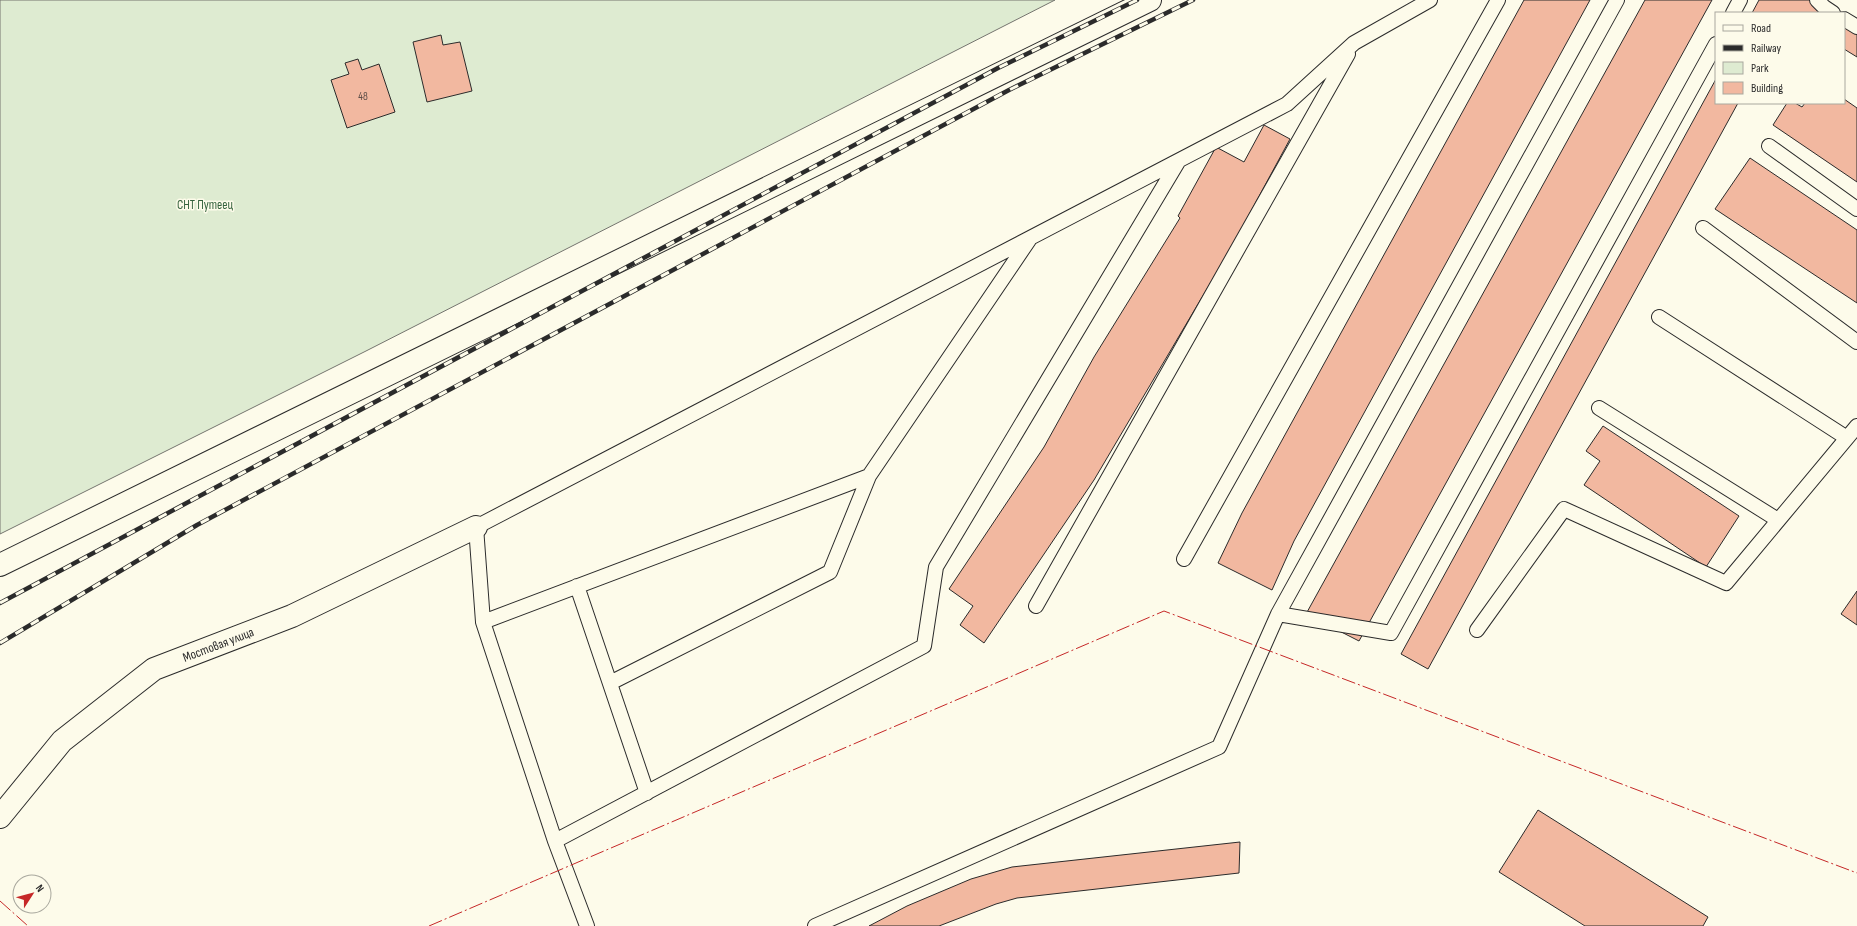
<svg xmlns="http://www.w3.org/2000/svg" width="1857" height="926" viewBox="0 0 1857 926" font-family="'Sofia Sans Condensed',sans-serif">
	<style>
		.green { fill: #deebd1; stroke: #74746e }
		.building { fill: #f2b8a0; stroke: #2b2b2b }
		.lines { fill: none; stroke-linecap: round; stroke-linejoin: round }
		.service-casing { stroke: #2b2b2b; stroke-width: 16 }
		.minor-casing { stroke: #2b2b2b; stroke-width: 24 }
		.service { stroke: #fdfbea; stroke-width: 14 }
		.minor { stroke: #fdfbea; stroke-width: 22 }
		.rail-casing { stroke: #2b2b2b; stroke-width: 4.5 }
		.rail { stroke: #fdfbea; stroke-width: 3; stroke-dasharray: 9; stroke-linecap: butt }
		.power { stroke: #c62828; stroke-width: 1; stroke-dasharray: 14 3 2 3; stroke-linecap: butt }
		.labels { text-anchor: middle; stroke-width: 3; stroke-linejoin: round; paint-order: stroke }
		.number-label { font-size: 11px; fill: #5d4e48 }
		.park-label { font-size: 13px; fill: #34623c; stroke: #fdfbea }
		.street-label { font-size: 13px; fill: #2b2b2b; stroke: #fdfbea }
	</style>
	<rect width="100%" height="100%" fill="#fdfbea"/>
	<!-- green -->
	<path class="green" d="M0,0H1055L366,351L0,534Z"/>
	<!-- building -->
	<path class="building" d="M1524,0H1590L1294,541L1272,590L1218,563L1242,513Z
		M1645,0H1712L1359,641L1306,614Z
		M1759,0H1823L1843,13H1752Z
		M1844,14L1857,22V57L1844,49Z
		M441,35L443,45L460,42L472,91L427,102L413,42Z
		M358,59L362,70L379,64L395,112L347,128L331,80L349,74L345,63Z
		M1716,79V103H1738L1428,669L1401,654Z
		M1844,99L1857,108V182L1773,125L1787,103H1795L1802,107L1805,103H1844Z
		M1264,125L1290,139L1230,250L1094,480L984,643L960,625L973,606L949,589L1044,447L1094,357L1180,218L1178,216L1216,147L1244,162Z
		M1750,158L1857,230V303L1715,209Z
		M1603,426L1739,516L1706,567L1584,485L1600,461L1586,451Z
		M1857,591V625L1841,614Z
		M1538,810L1708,917L1703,926H1585L1499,872Z
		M1240,842L1239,873L1017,898L996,904L939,926H869L907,906L971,879L1012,867Z"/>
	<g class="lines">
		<defs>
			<path id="service" d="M1817,0L1824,7L1833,13
				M1733,13L1740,0
				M1844,19L1857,27
				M1769,146L1857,209
				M1703,228L1857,342
				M1659,317L1847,438
				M1599,408L1778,520
				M1184,559L1498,0
				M577,586L647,793
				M1036,606L1348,54
				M1278,614L1391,633L1716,44
				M483,622L869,476L1029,240
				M1477,630L1564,509L1726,583L1857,426
				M610,683L830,572L869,476
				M555,841L924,646L936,567L1178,162
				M587,926L555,841L483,622L476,527L1287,104L1354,43L1430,0
				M815,926L1219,747L1278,614L1617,0"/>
			<path id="minor" d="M0,565L1150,0
				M0,817L62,741L154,669L292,616L476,527"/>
		</defs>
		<!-- service casing -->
		<use href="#service" class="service-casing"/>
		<!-- minor casing -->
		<use href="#minor" class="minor-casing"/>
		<!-- service -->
		<use href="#service" class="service"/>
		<!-- minor -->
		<use href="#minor" class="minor"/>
		<defs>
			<path id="rail" d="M0,603L998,68L1137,0
				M0,643L197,525L1009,90L1193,0"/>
		</defs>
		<!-- rail casing -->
		<use href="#rail" class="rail-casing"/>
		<!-- rail -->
		<use href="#rail" class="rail"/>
		<!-- power -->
		<path class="power" d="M0,901L28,926
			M429,926L1164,611L1857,873"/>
	</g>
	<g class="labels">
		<!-- number labels -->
		<g class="number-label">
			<text x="363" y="100">48</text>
		</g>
		<!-- park labels -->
		<g class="park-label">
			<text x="205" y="209">СНТ Путеец</text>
		</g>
		<!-- street labels -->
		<g class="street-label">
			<text transform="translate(218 644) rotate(-21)" y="5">Мостовая улица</text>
		</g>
	</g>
	<!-- legend -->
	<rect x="1715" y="12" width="130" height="92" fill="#fdfbea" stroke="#a9a89e"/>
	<rect x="1723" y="25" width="20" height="6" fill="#fdfbea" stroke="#a9a89e"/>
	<text x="1751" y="32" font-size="12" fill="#2b2b2b">Road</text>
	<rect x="1723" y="45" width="20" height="6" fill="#2b2b2b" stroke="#a9a89e"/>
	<text x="1751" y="52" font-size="12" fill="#2b2b2b">Railway</text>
	<rect x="1723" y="62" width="20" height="12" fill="#deebd1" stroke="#a9a89e"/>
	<text x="1751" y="72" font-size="12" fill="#2b2b2b">Park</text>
	<rect x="1723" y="82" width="20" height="12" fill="#f2b8a0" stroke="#a9a89e"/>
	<text x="1751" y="92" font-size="12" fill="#2b2b2b">Building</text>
	<!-- north arrow -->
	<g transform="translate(32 894) rotate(54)"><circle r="19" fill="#fdfbea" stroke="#a9a89e"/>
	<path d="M0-3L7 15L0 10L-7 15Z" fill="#c62828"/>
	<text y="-6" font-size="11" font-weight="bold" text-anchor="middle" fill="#2b2b2b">N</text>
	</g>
</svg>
